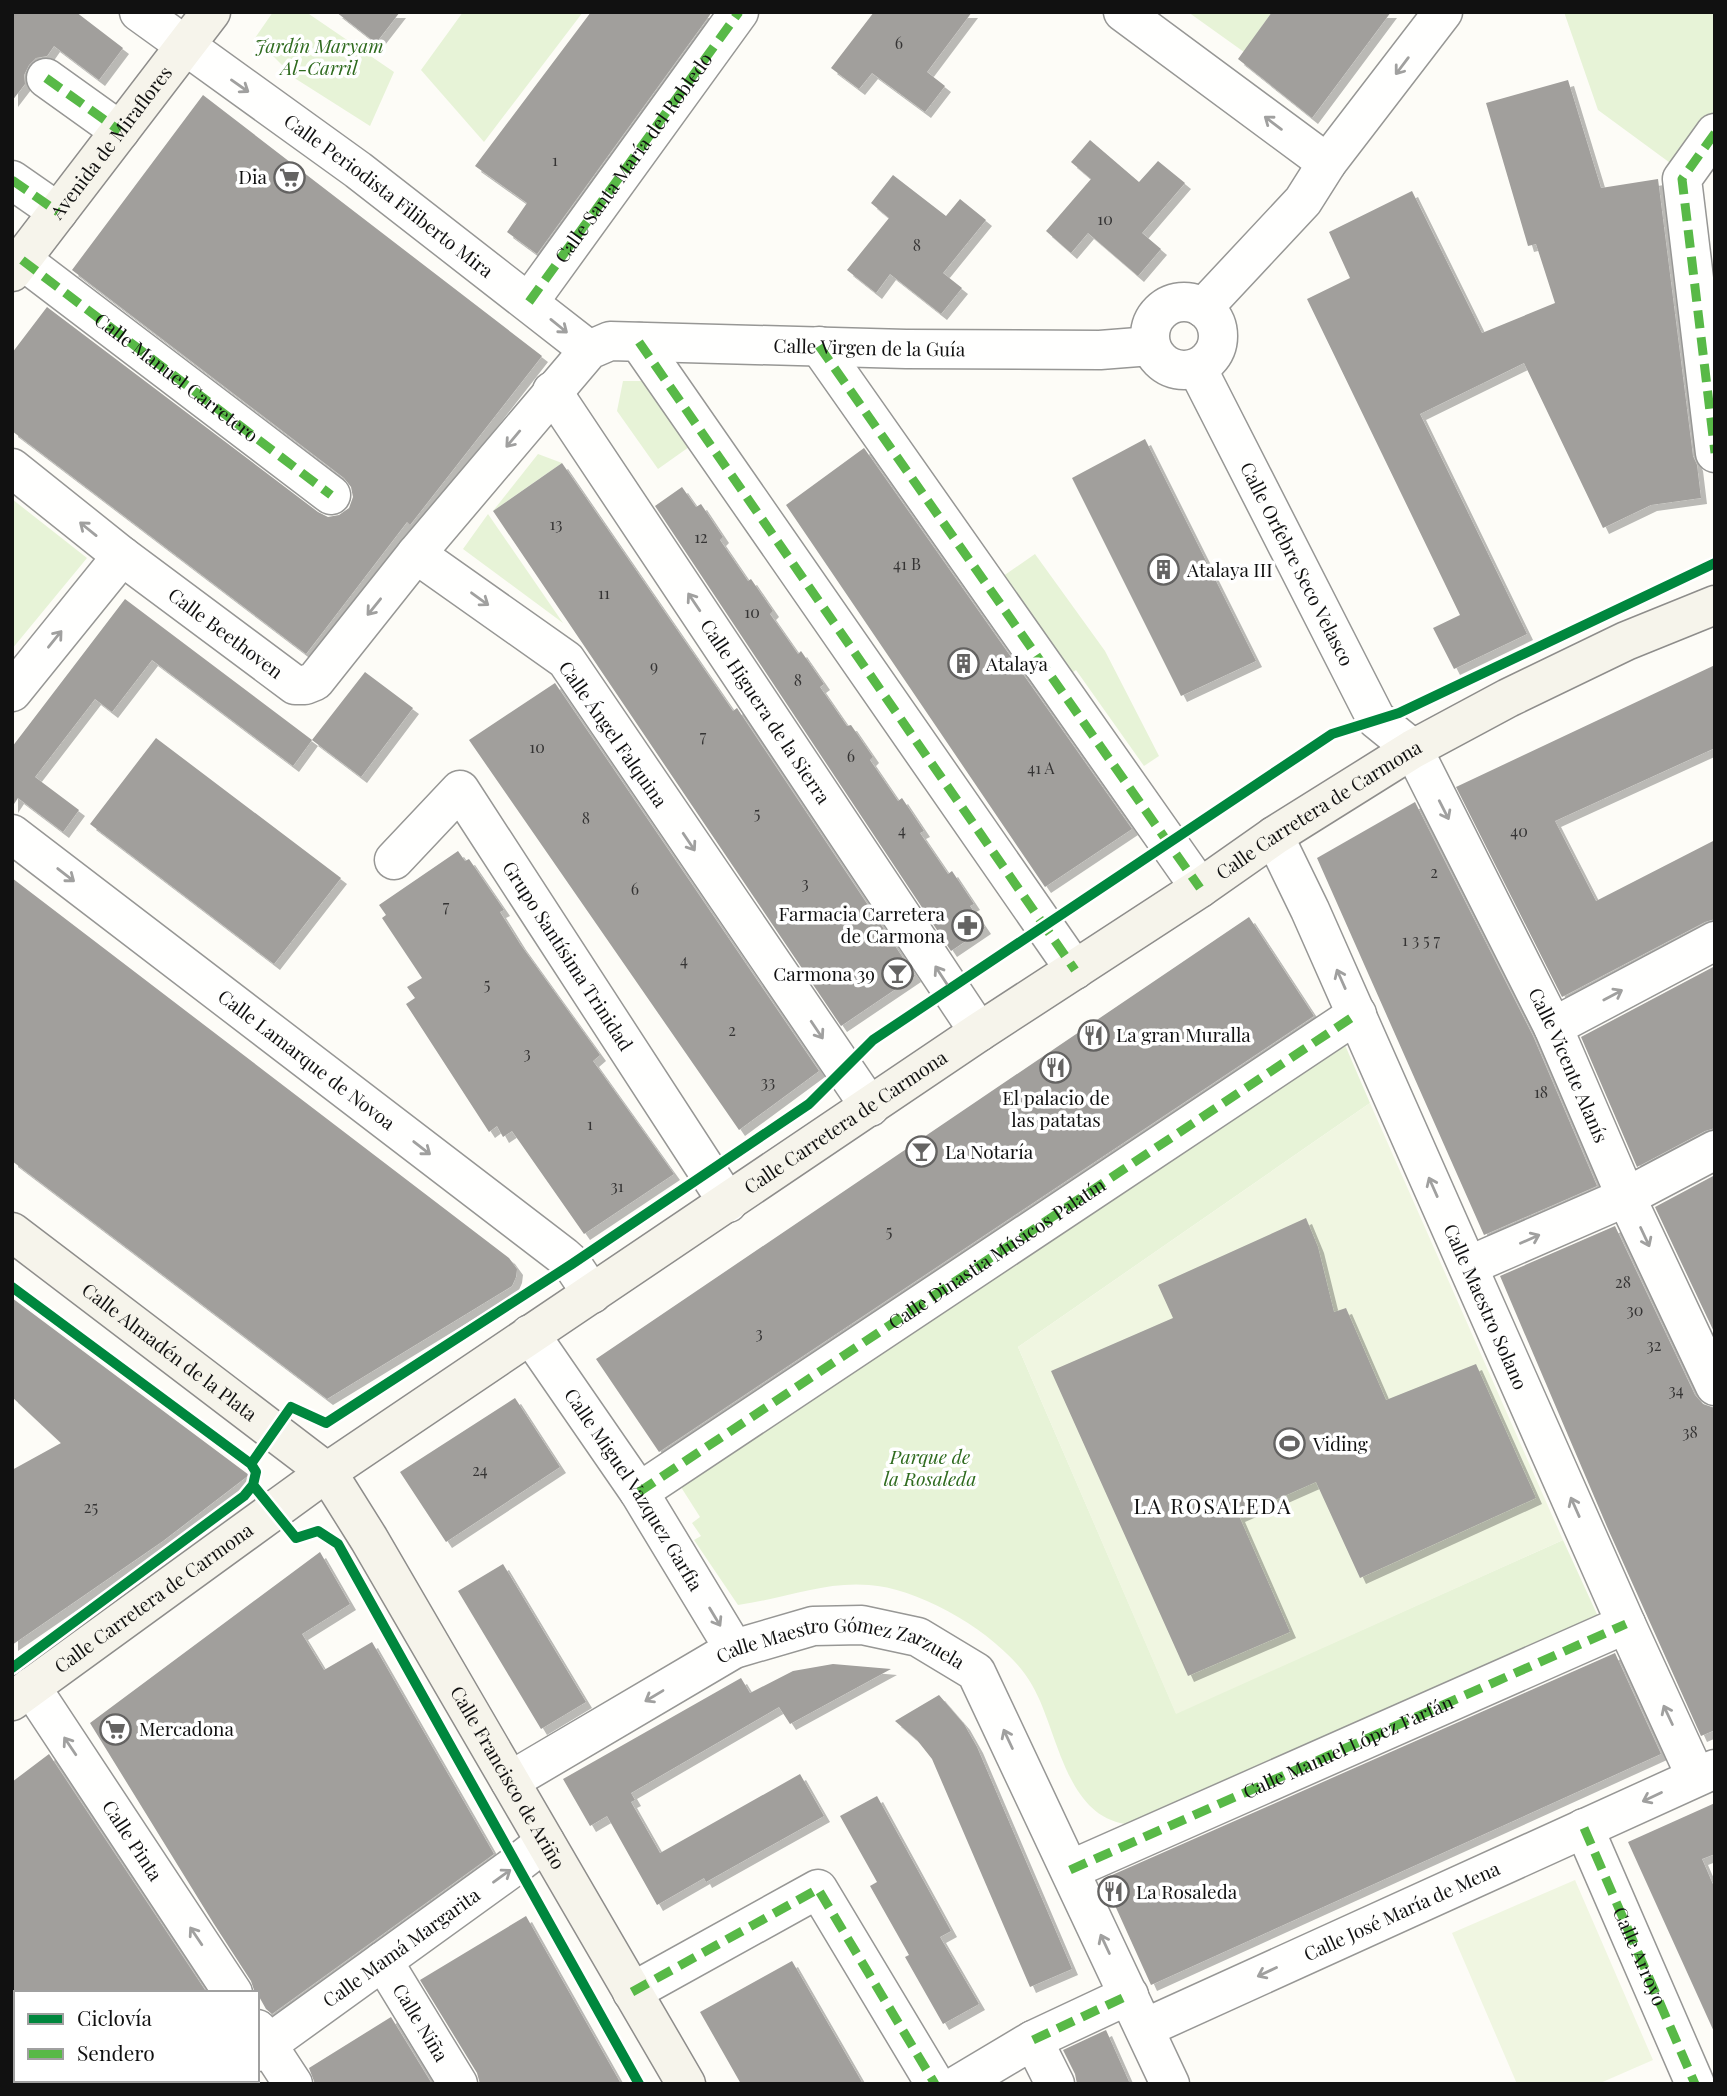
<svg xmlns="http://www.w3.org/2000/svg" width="1727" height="2096" viewBox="0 0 1727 2096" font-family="'Playfair Display',serif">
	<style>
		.green { fill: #e7f3d7 }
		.pitch { fill: #f0f6e1 }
		.building { fill: #a19f9c; filter: url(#shadow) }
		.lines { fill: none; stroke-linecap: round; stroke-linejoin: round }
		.street-casing { stroke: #979795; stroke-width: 41 }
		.secondary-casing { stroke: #8e8d8b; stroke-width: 41 }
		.street { stroke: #fffffe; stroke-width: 38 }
		.secondary { stroke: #f6f4eb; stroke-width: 38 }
		.quiet { stroke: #58b947; stroke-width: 9; stroke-dasharray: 18 9; stroke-linecap: butt }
		.cycleway-casing { stroke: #fff; stroke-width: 15 }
		.cycleway { stroke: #00873e; stroke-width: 10 }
		.oneway { stroke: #a0a09f }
		.labels { text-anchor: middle; stroke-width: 7; stroke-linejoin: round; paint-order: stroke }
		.number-label { font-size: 16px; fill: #353434 }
		.park-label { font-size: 19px; font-style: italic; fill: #2f6b1f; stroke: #fff }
		.street-label { font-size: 19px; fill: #111; stroke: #fff }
		.poi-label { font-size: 19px; fill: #111; stroke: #fff; text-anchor: start }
		.neighbourhood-label { font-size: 21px; letter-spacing: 2px; fill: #111; stroke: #fff }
	</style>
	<defs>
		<filter id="shadow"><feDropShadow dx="6" dy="6" stdDeviation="0" flood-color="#0004"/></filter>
	</defs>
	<rect width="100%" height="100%" fill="#fdfcf7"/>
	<!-- green -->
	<path class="green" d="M273,12H306L394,72L370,126L296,79L255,38Z
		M463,12H583L484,142L421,70Z
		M1188,12H1272L1244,52Z
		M1564,12H1715V115L1677,168L1598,110Z
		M623,381H644L689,447L658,469L617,411Z
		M538,454L562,463L493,511Z
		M12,499L87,558L12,649Z
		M488,514L563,623L463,549Z
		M1035,554L1105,651L1159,756L1144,766L1076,670L1065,678L996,581Z
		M1342,1038L1370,1103L1018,1347L1176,1713L1563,1540L1601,1623L1152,1824C1143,1824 1133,1826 1125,1824C1064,1814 1058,1729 1032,1685C1006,1638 922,1588 869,1585C825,1581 782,1599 738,1605L694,1540L701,1536L692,1523L700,1517L679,1484Z"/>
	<!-- pitch -->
	<path class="pitch" d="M1370,1103L1563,1540L1176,1714L1018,1347Z
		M1575,1880L1653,2060L1598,2084H1517L1452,1933Z"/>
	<!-- building -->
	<path class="building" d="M12,12H76L123,48L99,80L54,46L47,56L36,58L29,65L24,75L25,84L12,101Z
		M336,12H400L376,43Z
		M591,12H712L537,254L507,232L527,203L475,166Z
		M874,12H972L927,72L945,86L925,112L872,73L859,89L831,68Z
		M1272,12H1391L1312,118L1238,59Z
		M1568,80L1601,188L1658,179L1693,456L1697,465L1701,498L1651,505L1603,528L1524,363L1420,414L1527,634L1454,669L1433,628L1460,615L1307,299L1350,278L1329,232L1412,191L1482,333L1555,303L1536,244L1528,246L1486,103Z
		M203,95L542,356L410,525L407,522L306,654L12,431V353L47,307L318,512L328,517L339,515L349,508L353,497L351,487L344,478L72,270Z
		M1090,140L1139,182L1158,161L1185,183L1142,233L1161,249L1138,276L1088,233L1071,253L1046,231L1091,179L1071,162Z
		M893,175L946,216L960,199L986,220L943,273L962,288L941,314L890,274L876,293L847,270L889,218L871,203Z
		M1145,439L1256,661L1181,696L1072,478Z
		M864,448L1132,829L1045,887L786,505Z
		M562,463L733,711L737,708L915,976L841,1026L493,511Z
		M682,487L696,507L701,504L723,537L720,540L748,581L751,579L773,611L770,614L798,654L801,651L824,684L820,687L847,726L851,725L873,757L870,760L898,801L902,798L924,831L920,833L948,874L952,871L974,904L970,906L985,928L951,951L655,506Z
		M125,599L312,740L293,766L152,660L112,712L95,699L35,777L79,810L63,832L18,798L12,807V747Z
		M1715,665V748L1555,821L1596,901L1715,840V919L1705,922L1562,997L1456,787Z
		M365,672L413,708L361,777L312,740Z
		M555,683L819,1071L739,1130L469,740Z
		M156,738L341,878L274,964L90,824Z
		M1415,802L1533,1036L1597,1186L1484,1235L1317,858Z
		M458,851L465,861L469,859L504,910L500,912L520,944L600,1055L593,1061L674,1174L584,1234L512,1131L503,1137L497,1126L489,1132L406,1004L415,998L407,987L422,978L382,918L386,915L379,905Z
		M12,878L509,1258L517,1269L516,1277L512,1286L327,1399L12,1161Z
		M1249,917L1314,1016L659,1452L596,1359Z
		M1715,966V1128L1705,1131L1637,1167L1581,1037Z
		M1715,1175V1334L1655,1207Z
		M1306,1218L1318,1247L1334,1312L1346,1308L1386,1400L1476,1364L1536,1498L1360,1578L1316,1482L1239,1516L1290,1632L1188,1676L1051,1371L1173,1318L1158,1285Z
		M1615,1226L1695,1395L1703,1404L1715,1408V1730L1701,1736L1608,1529L1500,1276Z
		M12,1298L249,1475L163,1541L12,1645V1470L61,1443L12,1397Z
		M515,1398L560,1467L446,1542L400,1472Z
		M320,1552L350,1604L302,1634L324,1670L372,1642L494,1854L272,2014L266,2009L257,1993H255L251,1981L214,1924L90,1723Z
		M503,1564L586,1702L541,1729L458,1591Z
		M1615,1653L1661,1754L1151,1985L1103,1879Z
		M833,1664L891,1669L790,1724L779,1707L631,1793L635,1800L631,1802L660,1853L800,1774L824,1816L706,1882L704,1878L657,1905L607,1816L590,1826L563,1779L741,1678L750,1693L793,1671Z
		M939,1695L964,1724L977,1747L1072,1969L1030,1987L932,1759L917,1740L895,1721Z
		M49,1754L207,1993H12V1782Z
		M877,1796L951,1931L940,1937L979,2004L943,2024L905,1957L909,1955L870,1886L877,1882L840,1816Z
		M1715,1803V1854L1702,1859L1715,1889V2034L1628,1842Z
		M526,1916L621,2084H480L477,2073L420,1980Z
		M792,1961L863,2084H741L700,2012Z
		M391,2017L432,2084H315L309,2068Z
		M1106,2030L1130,2084H1077L1075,2074L1063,2050Z"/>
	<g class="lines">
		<defs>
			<g id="street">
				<path id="s1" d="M139,12L358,170L589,350"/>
				<path d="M1123,12L1327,163"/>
				<path d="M46,78L120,131"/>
				<path d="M1715,133L1682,179L1715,453"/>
				<path d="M12,180L58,212"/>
				<path d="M22,260L331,495"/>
				<path id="s2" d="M529,302L739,12"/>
				<circle cx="1184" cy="336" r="34"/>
				<path d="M1203,308L1303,201L1327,163L1443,12"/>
				<path d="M639,342L1075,970"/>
				<path d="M819,346L1200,888"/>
				<path id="s3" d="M1197,368L1376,719L1413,749L1553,1027L1626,1197L1715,1386"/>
				<path id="s4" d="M552,391L979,1032"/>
				<path id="s5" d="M12,468L122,556L295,685H305L315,681L416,554"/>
				<path d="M12,692L122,556"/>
				<path id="s6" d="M12,834L563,1256L572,1264L592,1294"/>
				<path id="s7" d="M1274,836L1310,910L1626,1624L1696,1777"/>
				<path id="s8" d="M394,860L460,790L728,1203"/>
				<path d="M1553,1027L1715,941"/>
				<path id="s9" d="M870,1107L566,660L416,554L589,350L610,341L906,349L1100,350L1151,346"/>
				<path d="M1468,1266L1626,1197L1715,1150"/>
				<path id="s10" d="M530,1334L639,1492L734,1649"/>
				<path d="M639,1492L1357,1014"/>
				<path id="s11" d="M31,1687L233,1993"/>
				<path id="s12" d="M510,1781L734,1649L813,1626L862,1625L918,1637L976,1672L1170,2084"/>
				<path d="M1584,1828L1695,2084"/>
				<path d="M1070,1870L1626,1624"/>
				<path id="s13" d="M383,1961L458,2084"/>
				<path d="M632,1992L818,1889L935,2084"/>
				<path id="s14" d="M1145,2028L1715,1769"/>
				<path d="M257,2029L293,2084"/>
				<path d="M1033,2040L1129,1995"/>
				<path id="s15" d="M257,2052L509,1870L545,1842"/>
				<path d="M209,2084L215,2080"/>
				<path d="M959,2084L1033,2040L1055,2084"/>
			</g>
			<g id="secondary">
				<path id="s16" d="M12,272L211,12"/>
				<path id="s17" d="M12,1232L327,1472L369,1539L686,2084"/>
				<path id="s18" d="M12,1701L327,1472L979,1032L1200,888L1274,836L1413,749L1508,698L1626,641L1715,605"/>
			</g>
		</defs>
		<!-- street casing -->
		<use href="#street" class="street-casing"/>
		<!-- secondary casing -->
		<use href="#secondary" class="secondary-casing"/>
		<!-- street -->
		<use href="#street" class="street"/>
		<!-- secondary -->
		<use href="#secondary" class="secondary"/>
		<!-- quiet -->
		<g class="quiet">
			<path d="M46,78L120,131"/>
			<path d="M1715,133L1682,179L1715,453"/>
			<path d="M12,180L58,212"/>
			<path id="s19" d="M22,260L331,495"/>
			<path d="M529,302L739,12"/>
			<path d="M639,342L1075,970"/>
			<path d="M819,346L1200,888"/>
			<path id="s20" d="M639,1492L1357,1014"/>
			<path id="s21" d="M1584,1828L1695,2084"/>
			<path id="s22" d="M1070,1870L1626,1624"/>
			<path d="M632,1992L818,1889L935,2084"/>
			<path d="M1033,2040L1129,1995"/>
		</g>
		<defs>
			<path id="cycleway" d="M12,1287L251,1464L256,1472L253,1485L244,1496L12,1668
				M251,1464L291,1407L326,1423L572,1264L809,1104L873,1040L1332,734L1399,713L1715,563
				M253,1485L296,1538L318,1531L338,1544L639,2084"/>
		</defs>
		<!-- cycleway casing -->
		<use href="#cycleway" class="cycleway-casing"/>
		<!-- cycleway -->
		<use href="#cycleway" class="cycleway"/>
	</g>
	<!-- one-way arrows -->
	<defs><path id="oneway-shaft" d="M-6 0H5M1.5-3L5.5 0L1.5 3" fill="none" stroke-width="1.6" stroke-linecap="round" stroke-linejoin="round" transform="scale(1.75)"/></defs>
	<g class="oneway">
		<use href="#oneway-shaft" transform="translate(1402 66) rotate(127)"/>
		<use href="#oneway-shaft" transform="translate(240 86) rotate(35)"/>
		<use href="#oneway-shaft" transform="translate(1273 123) rotate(-143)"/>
		<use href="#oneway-shaft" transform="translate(559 326) rotate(39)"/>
		<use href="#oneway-shaft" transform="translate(513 439) rotate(130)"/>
		<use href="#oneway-shaft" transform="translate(88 529) rotate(-141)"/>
		<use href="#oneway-shaft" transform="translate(480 599) rotate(36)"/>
		<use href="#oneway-shaft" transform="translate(694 602) rotate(-124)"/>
		<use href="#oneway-shaft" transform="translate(374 607) rotate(129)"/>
		<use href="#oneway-shaft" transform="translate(55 639) rotate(-51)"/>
		<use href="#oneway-shaft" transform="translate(1444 810) rotate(63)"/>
		<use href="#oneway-shaft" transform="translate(689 842) rotate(56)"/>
		<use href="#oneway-shaft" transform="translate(66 875) rotate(38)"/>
		<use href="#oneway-shaft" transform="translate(941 975) rotate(-123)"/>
		<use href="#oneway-shaft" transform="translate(1341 979) rotate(-114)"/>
		<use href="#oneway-shaft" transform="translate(1613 995) rotate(-28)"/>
		<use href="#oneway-shaft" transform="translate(817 1030) rotate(56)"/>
		<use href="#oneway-shaft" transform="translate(422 1148) rotate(38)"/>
		<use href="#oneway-shaft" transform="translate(1433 1187) rotate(-114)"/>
		<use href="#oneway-shaft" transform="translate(1645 1237) rotate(65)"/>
		<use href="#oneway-shaft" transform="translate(1530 1239) rotate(-24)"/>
		<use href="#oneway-shaft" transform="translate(1575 1507) rotate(-114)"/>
		<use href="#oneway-shaft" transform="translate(715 1617) rotate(59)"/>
		<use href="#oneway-shaft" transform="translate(654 1696) rotate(149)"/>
		<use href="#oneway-shaft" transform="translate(1668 1715) rotate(-115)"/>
		<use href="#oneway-shaft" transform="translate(1008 1739) rotate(-115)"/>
		<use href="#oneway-shaft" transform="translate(70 1746) rotate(-124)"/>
		<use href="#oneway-shaft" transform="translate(1652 1797) rotate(155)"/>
		<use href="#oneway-shaft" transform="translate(502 1876) rotate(-36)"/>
		<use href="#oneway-shaft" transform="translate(196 1936) rotate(-124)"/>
		<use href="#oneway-shaft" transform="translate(1105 1944) rotate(-115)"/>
		<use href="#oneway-shaft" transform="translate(1267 1972) rotate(155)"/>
	</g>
	<!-- icons -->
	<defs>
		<symbol id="supermarket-ring" viewBox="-11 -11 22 22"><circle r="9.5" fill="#fff" stroke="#646362" stroke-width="1.5"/><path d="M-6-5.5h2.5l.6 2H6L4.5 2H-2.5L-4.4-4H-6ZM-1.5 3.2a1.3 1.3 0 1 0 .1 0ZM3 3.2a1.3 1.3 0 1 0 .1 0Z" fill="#646362"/></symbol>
		<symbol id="building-ring" viewBox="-11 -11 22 22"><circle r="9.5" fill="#fff" stroke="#646362" stroke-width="1.5"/><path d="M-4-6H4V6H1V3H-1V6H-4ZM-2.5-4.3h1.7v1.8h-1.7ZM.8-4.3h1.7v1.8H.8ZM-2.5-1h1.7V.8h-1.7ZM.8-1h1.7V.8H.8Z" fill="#646362"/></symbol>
		<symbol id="pharmacy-ring" viewBox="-11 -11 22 22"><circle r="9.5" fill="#fff" stroke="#646362" stroke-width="1.5"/><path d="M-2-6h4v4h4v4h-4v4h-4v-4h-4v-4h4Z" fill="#646362"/></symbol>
		<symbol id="bar-ring" viewBox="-11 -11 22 22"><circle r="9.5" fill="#fff" stroke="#646362" stroke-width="1.5"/><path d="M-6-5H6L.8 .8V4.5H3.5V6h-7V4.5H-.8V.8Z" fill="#646362"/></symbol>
		<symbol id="restaurant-ring" viewBox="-11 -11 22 22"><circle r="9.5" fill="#fff" stroke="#646362" stroke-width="1.5"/><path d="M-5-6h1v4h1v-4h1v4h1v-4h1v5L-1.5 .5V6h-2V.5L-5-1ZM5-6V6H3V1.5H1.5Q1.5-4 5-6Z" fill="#646362"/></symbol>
		<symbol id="stadium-ring" viewBox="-11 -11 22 22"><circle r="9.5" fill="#fff" stroke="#646362" stroke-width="1.5"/><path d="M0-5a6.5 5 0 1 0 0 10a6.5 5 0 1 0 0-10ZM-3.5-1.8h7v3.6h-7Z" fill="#646362"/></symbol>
	</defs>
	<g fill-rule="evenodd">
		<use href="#supermarket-ring" x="272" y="160" width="35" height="35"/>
		<use href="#building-ring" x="1146" y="552" width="35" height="35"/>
		<use href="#building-ring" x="946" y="646" width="35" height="35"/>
		<use href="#pharmacy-ring" x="950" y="908" width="35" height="35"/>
		<use href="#bar-ring" x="880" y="956" width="35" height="35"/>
		<use href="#restaurant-ring" x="1076" y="1018" width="35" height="35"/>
		<use href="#restaurant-ring" x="1038" y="1050" width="35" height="35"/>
		<use href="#bar-ring" x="904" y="1134" width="35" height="35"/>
		<use href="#stadium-ring" x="1272" y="1426" width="35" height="35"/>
		<use href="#supermarket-ring" x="98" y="1712" width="35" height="35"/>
		<use href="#restaurant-ring" x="1096" y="1874" width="35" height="35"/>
	</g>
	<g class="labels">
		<!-- number labels -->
		<g class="number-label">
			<text x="899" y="49">6</text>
			<text x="555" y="166">1</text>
			<text x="1105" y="225">10</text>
			<text x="917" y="251">8</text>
			<text x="556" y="530">13</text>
			<text x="701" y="543">12</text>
			<text x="907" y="570">41 B</text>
			<text x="604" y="599">11</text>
			<text x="752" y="618">10</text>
			<text x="654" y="672">9</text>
			<text x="798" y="686">8</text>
			<text x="703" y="742">7</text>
			<text x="537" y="753">10</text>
			<text x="851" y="762">6</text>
			<text x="1041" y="774">41 A</text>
			<text x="757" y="819">5</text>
			<text x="586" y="824">8</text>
			<text x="902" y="836">4</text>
			<text x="1519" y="837">40</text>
			<text x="1434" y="878">2</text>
			<text x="805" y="889">3</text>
			<text x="635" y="895">6</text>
			<text x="446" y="912">7</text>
			<text x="1421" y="946">1 3 5 7</text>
			<text x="684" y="966">4</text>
			<text x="487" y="990">5</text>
			<text x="732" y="1036">2</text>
			<text x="527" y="1059">3</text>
			<text x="768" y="1088">33</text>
			<text x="1541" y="1098">18</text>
			<text x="590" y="1130">1</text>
			<text x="617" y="1192">31</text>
			<text x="889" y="1237">5</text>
			<text x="1623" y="1288">28</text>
			<text x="1635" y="1316">30</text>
			<text x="759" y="1339">3</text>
			<text x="1654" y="1351">32</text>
			<text x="1676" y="1396">34</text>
			<text x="1690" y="1438">38</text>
			<text x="480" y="1476">24</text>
			<text x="91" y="1513">25</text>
		</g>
		<!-- park labels -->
		<g class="park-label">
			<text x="319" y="53">Jardín Maryam<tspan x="319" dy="22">Al-Carril</tspan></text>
			<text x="930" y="1464">Parque de<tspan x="930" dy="22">la Rosaleda</tspan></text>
		</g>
		<!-- street labels -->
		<g class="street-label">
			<text dy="7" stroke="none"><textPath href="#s16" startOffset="163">Avenida de Miraflores</textPath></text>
			<text dy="7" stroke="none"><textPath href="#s2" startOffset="178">Calle Santa María del Robledo</textPath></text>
			<text dy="7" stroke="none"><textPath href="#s1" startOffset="310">Calle Periodista Filiberto Mira</textPath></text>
			<text dy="7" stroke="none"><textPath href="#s9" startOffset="1274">Calle Virgen de la Guía</textPath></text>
			<text dy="7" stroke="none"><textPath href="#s19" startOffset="194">Calle Manuel Carretero</textPath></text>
			<text dy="7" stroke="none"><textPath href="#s3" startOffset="220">Calle Orfebre Seco Velasco</textPath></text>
			<text dy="7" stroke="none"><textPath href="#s5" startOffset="270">Calle Beethoven</textPath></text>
			<text dy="7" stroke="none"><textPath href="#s4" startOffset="385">Calle Higuera de la Sierra</textPath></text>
			<text transform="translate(613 734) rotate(55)" y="7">Calle Ángel Falquina</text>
			<text dy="7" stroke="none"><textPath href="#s18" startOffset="1582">Calle Carretera de Carmona</textPath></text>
			<text dy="7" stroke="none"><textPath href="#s8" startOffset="294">Grupo Santísima Trinidad</textPath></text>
			<text dy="7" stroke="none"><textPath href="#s6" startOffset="371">Calle Lamarque de Novoa</textPath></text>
			<text dy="7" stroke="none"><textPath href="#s3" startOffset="794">Calle Vicente Alanís</textPath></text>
			<text dy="7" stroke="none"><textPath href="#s18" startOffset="1015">Calle Carretera de Carmona</textPath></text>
			<text dy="7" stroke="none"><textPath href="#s20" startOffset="430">Calle Dinastia Músicos Palatín</textPath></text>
			<text dy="7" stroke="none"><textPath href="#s7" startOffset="516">Calle Maestro Solano</textPath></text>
			<text dy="7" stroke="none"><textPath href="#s17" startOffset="198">Calle Almadén de la Plata</textPath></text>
			<text dy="7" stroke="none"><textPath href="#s10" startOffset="187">Calle Miguel Vazquez Garfia</textPath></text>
			<text dy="7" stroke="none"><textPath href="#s18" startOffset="175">Calle Carretera de Carmona</textPath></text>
			<text dy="7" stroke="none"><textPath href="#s12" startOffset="371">Calle Maestro Gómez Zarzuela</textPath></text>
			<text dy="7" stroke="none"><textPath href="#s22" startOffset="304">Calle Manuel López Farfán</textPath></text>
			<text dy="7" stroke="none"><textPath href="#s17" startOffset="751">Calle Francisco de Ariño</textPath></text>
			<text dy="7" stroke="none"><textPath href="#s11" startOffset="184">Calle Pinta</textPath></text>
			<text dy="7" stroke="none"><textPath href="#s14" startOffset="282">Calle José María de Mena</textPath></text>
			<text dy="7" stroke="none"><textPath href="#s15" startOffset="178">Calle Mamá Margarita</textPath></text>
			<text dy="7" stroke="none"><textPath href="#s21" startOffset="140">Calle Arroyo</textPath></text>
			<text dy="7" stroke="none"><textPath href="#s13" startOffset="72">Calle Niña</textPath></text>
		</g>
		<!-- poi labels -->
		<g class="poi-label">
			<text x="267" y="184" text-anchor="end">Dia</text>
			<text x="1187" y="577">Atalaya III</text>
			<text x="986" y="671">Atalaya</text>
			<text x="945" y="921" text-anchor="end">Farmacia Carretera<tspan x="945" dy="22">de Carmona</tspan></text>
			<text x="875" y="981" text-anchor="end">Carmona 39</text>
			<text x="1116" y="1042">La gran Muralla</text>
			<text x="1056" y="1105" text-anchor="middle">El palacio de<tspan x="1056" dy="22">las patatas</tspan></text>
			<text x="945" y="1159">La Notaría</text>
			<text x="1313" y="1451">Viding</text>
			<text x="139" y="1736">Mercadona</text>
			<text x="1136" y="1899">La Rosaleda</text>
		</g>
		<!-- neighbourhood labels -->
		<g class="neighbourhood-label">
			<text x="1213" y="1514">LA ROSALEDA</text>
		</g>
	</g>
	<!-- border -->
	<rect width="1727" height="2096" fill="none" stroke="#111111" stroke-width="28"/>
	<!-- legend -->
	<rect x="14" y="1991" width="245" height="91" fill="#ffffff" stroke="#a0a0a0" stroke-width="2"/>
	<rect x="28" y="2014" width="35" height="10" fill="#00873e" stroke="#a0a0a0" stroke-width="2"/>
	<text x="77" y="2026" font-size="21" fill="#111111">Ciclovía</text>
	<rect x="28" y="2049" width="35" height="10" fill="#58b947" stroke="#a0a0a0" stroke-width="2"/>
	<text x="77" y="2061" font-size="21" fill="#111111">Sendero</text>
</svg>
